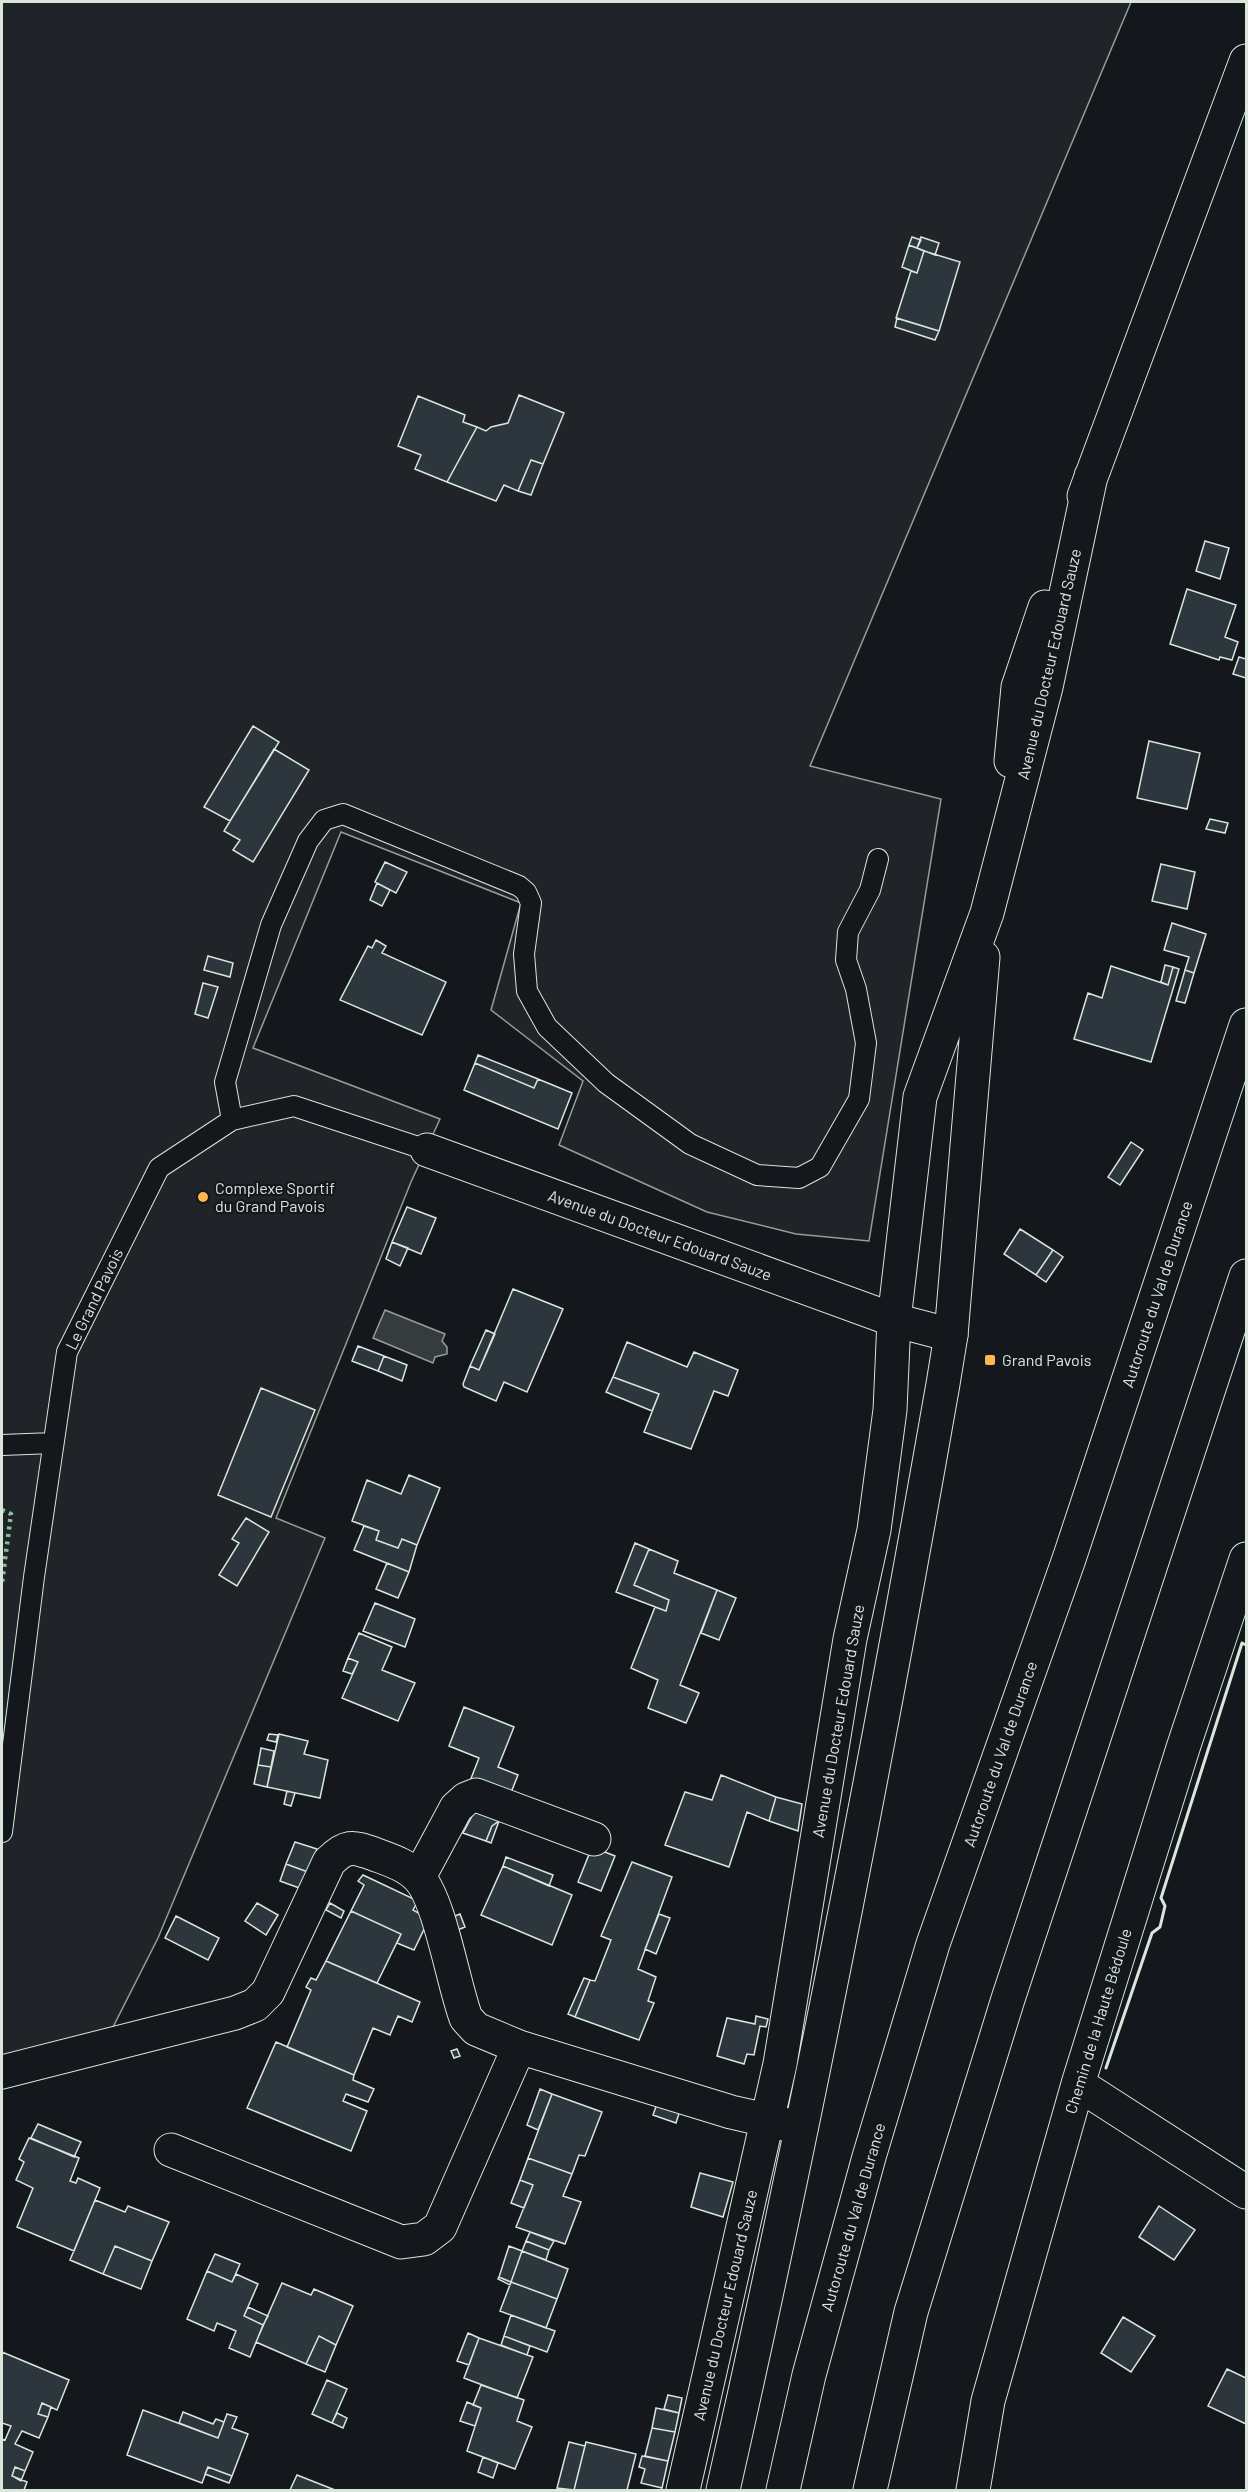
<svg xmlns="http://www.w3.org/2000/svg" width="1248" height="2492" viewBox="0 0 1248 2492" font-family="Barlow,sans-serif">
	<style>
		.green { fill: #202428; stroke: #939e99; stroke-width: 1.5 }
		.water { fill: #363b3e; stroke: #939e99; stroke-width: 1.5 }
		.building { fill: #2c363c; stroke: #d8e6dc; stroke-width: 1.5 }
		.lines { fill: none; stroke-linecap: round; stroke-linejoin: round }
		.service-casing { stroke: #d8e6dc; stroke-width: 22 }
		.minor-casing { stroke: #d8e6dc; stroke-width: 35 }
		.tertiary-casing { stroke: #d8e6dc; stroke-width: 35 }
		.motorway-casing { stroke: #d8e6dc; stroke-width: 35 }
		.service { stroke: #14181c; stroke-width: 20 }
		.minor { stroke: #14181c; stroke-width: 33 }
		.tertiary { stroke: #14181c; stroke-width: 33 }
		.motorway { stroke: #14181c; stroke-width: 33 }
		.hedge { stroke: #8ac095; stroke-width: 4.5; stroke-dasharray: 3 4.5; stroke-linecap: butt }
		.wall { stroke: #d8e6dc; stroke-width: 3 }
		.poi-dot { fill: #ffb74d; stroke: #14181c; stroke-width: 2 }
		.labels { text-anchor: middle; stroke-width: 4.5; stroke-linejoin: round; paint-order: stroke }
		.street-label { font-size: 16px; fill: #d8e6dc; stroke: #14181c }
		.poi-label { font-size: 16px; fill: #d8e6dc; stroke: #14181c; text-anchor: start }
	</style>
	<rect width="100%" height="100%" fill="#14181c"/>
	<!-- green -->
	<path class="green" d="M2,2H1131L810,766L941,799L869,1241L796,1234L707,1212L559,1145L583,1081L491,1010L521,903L341,832L253,1048L440,1119L411,1182L276,1518L325,1538L158,1938L109,2035L2,2062Z"/>
	<!-- water -->
	<path class="water" d="M385,1310L445,1334L442,1341L447,1347V1354L435,1357L433,1363L373,1338Z"/>
	<!-- building -->
	<path class="building" d="M912,237L921,240L917,248L909,245Z
		M921,237L939,243L935,255L917,248Z
		M909,245L924,251L917,273L902,267Z
		M924,251L960,262L939,331L896,318L911,271L917,273Z
		M897,318L939,331L935,340L895,327Z
		M519,395L564,413L543,464L531,460L518,491L504,485L496,501L447,482L477,427L486,431L491,427L508,423Z
		M418,396L465,415L463,422L477,427L447,482L415,469L421,455L398,446Z
		M531,460L543,464L531,495L518,491Z
		M1205,541L1229,548L1220,579L1196,571Z
		M1187,589L1236,605L1225,637L1238,642L1232,660L1220,657L1219,660L1170,644Z
		M1239,657L1246,659V678L1233,674Z
		M253,726L279,742L230,821L204,807Z
		M1149,741L1200,753L1187,809L1137,798Z
		M274,749L309,770L253,862L233,850L240,840L224,831Z
		M1210,819L1228,823L1225,833L1206,829Z
		M385,862L407,872L396,893L375,882Z
		M1161,864L1195,872L1187,909L1152,901Z
		M377,883L390,890L382,906L370,900Z
		M1172,923L1206,934L1194,973L1185,970L1189,957L1164,950Z
		M376,940L386,946L382,953L446,982L422,1035L340,1000L368,946L372,948Z
		M208,956L233,963L230,977L204,970Z
		M1165,965L1173,967L1168,985L1161,982Z
		M1111,966L1168,985L1173,967L1179,969L1151,1062L1074,1039L1088,993L1102,998Z
		M1185,970L1194,973L1185,1003L1176,1001Z
		M203,983L218,987L208,1018L195,1014Z
		M478,1055L538,1079L534,1088L475,1063Z
		M475,1063L534,1088L538,1079L572,1093L558,1129L464,1090Z
		M1131,1142L1143,1150L1120,1185L1108,1177Z
		M407,1207L436,1218L421,1254L392,1242Z
		M1020,1229L1053,1250L1036,1275L1004,1254Z
		M392,1242L408,1248L400,1266L386,1259Z
		M1053,1250L1063,1257L1046,1282L1036,1275Z
		M513,1289L563,1309L527,1392L504,1382L496,1401L464,1387L463,1384L470,1366L479,1370Z
		M486,1330L495,1334L479,1370L470,1366Z
		M627,1342L687,1367L694,1352L738,1370L728,1396L714,1391L691,1449L644,1432L659,1394L613,1377Z
		M358,1346L384,1356L378,1371L352,1361Z
		M384,1356L407,1365L402,1381L378,1371Z
		M613,1377L659,1394L652,1411L606,1392Z
		M261,1388L315,1410L271,1517L218,1495Z
		M409,1475L440,1488L417,1545L402,1539L398,1548L376,1540L379,1531L352,1521L367,1480L401,1494Z
		M246,1518L269,1532L237,1586L219,1575L239,1543L232,1539Z
		M364,1526L379,1531L376,1540L398,1548L402,1539L417,1545L409,1572L354,1550Z
		M635,1543L649,1549L634,1585L669,1600L666,1611L616,1592Z
		M649,1549L678,1561L674,1573L717,1590L680,1685L699,1693L686,1723L648,1708L658,1680L631,1668L655,1607L666,1611L669,1600L634,1585Z
		M387,1563L409,1572L398,1598L376,1589Z
		M717,1590L736,1598L719,1640L701,1633Z
		M375,1603L415,1619L405,1647L363,1631Z
		M359,1633L392,1647L382,1670L415,1683L398,1721L342,1698L358,1662L348,1658Z
		M348,1658L358,1662L352,1674L343,1671Z
		M464,1707L514,1727L498,1767L518,1775L510,1795L470,1781L479,1758L449,1746Z
		M269,1734L278,1735L276,1742L267,1740Z
		M279,1734L308,1741L304,1754L328,1760L320,1798L267,1787Z
		M261,1748L274,1751L271,1767L258,1765Z
		M258,1765L271,1767L267,1787L254,1784Z
		M721,1775L776,1797L769,1821L747,1812L729,1867L665,1845L685,1792L712,1800Z
		M287,1791L295,1793L291,1806L284,1804Z
		M776,1797L802,1804L798,1831L769,1821Z
		M478,1805L502,1814L499,1821L492,1826L486,1841L463,1833Z
		M499,1821L491,1843L486,1841L492,1826Z
		M295,1842L317,1849L308,1872L286,1864Z
		M592,1847L615,1856L601,1891L578,1882Z
		M506,1857L553,1875L549,1886L503,1866Z
		M632,1862L672,1877L638,1969L656,1977L648,2001L654,2003L639,2040L575,2017L590,1980L595,1981L611,1940L601,1936Z
		M286,1864L308,1872L302,1889L280,1881Z
		M503,1866L572,1895L552,1945L481,1915Z
		M363,1875L418,1901L413,1910L429,1919L414,1950L397,1943L401,1934L351,1911L364,1885L358,1881Z
		M257,1903L278,1915L266,1935L245,1921Z
		M330,1903L344,1911L341,1918L326,1910Z
		M351,1911L401,1934L377,1983L326,1961Z
		M460,1914L465,1927L455,1931L450,1918Z
		M659,1914L670,1918L656,1954L645,1949Z
		M176,1916L219,1938L208,1960L165,1938Z
		M326,1961L420,2002L412,2022L398,2016L390,2035L373,2028L354,2075L287,2047L311,1990L306,1987L311,1978L316,1980Z
		M584,1978L590,1980L575,2017L568,2014Z
		M756,2016L768,2019L766,2027L760,2026L754,2055L747,2054L744,2064L717,2056L727,2018L755,2024Z
		M276,2042L354,2075L353,2080L374,2089L368,2102L346,2094L343,2101L367,2111L351,2151L247,2108Z
		M457,2049L460,2056L454,2058L451,2051Z
		M540,2089L552,2094L538,2130L527,2125Z
		M552,2094L602,2112L585,2156L579,2155L572,2174L528,2158Z
		M658,2101L680,2110L676,2123L653,2115Z
		M38,2124L81,2142L74,2157L31,2138Z
		M29,2138L79,2158L70,2181L76,2183L78,2178L100,2188L74,2251L17,2227L33,2188L16,2180L24,2162L19,2159Z
		M528,2158L572,2174L563,2196L581,2202L565,2244L516,2227L533,2185L520,2180Z
		M700,2173L733,2182L723,2217L691,2207Z
		M520,2180L533,2185L524,2208L511,2203Z
		M95,2200L125,2212L128,2206L169,2222L152,2261L115,2246L103,2274L70,2260Z
		M1159,2206L1195,2230L1174,2260L1139,2237Z
		M530,2232L554,2241L549,2250L526,2241Z
		M526,2241L549,2250L546,2260L522,2251Z
		M115,2246L152,2261L141,2289L103,2274Z
		M509,2246L522,2251L511,2282L499,2277Z
		M522,2251L568,2269L557,2299L511,2282Z
		M215,2254L240,2264L232,2282L207,2271Z
		M207,2271L232,2282L236,2274L258,2284L244,2316L263,2325L250,2357L229,2348L236,2331L217,2323L214,2331L187,2319Z
		M499,2277L511,2282L510,2285L498,2279Z
		M511,2282L557,2299L546,2328L500,2311Z
		M282,2283L311,2295L314,2289L353,2306L336,2345L319,2336L306,2364L256,2342Z
		M248,2307L268,2316L263,2325L244,2316Z
		M511,2315L555,2331L547,2352L504,2336Z
		M1123,2317L1155,2336L1131,2372L1101,2353Z
		M468,2333L479,2338L469,2365L457,2361Z
		M319,2336L336,2345L325,2372L306,2364Z
		M504,2336L530,2346L527,2355L501,2345Z
		M479,2338L533,2357L517,2398L464,2378Z
		M2,2352L69,2380L57,2410L42,2403L38,2414L48,2417L39,2438L22,2431L15,2444L33,2452L25,2471L15,2467L12,2476L27,2482L24,2490H2V2439L5,2440L11,2426L2,2423Z
		M1227,2369L1246,2378V2424L1208,2406Z
		M327,2380L347,2389L332,2423L312,2414Z
		M481,2385L524,2400L517,2421L532,2427L515,2469L467,2451L481,2408L473,2405Z
		M668,2395L682,2398L679,2413L664,2409Z
		M467,2402L481,2408L475,2426L460,2421Z
		M42,2403L51,2407L48,2417L38,2414Z
		M656,2408L679,2413L675,2432L652,2428Z
		M143,2410L218,2438L227,2414L237,2417L232,2428L248,2434L232,2476L208,2467L202,2483L127,2455Z
		M183,2412L213,2424L216,2419L224,2422L218,2438L179,2423Z
		M337,2413L347,2418L343,2428L332,2423Z
		M652,2428L675,2432L668,2461L645,2456Z
		M569,2442L585,2446L574,2490L557,2488Z
		M586,2442L636,2454L627,2490H574Z
		M642,2456L668,2461L662,2488L641,2483L645,2469L639,2467Z
		M483,2457L498,2463L493,2478L478,2472Z
		M15,2467L25,2471L21,2481L12,2476Z
		M208,2467L232,2476L229,2483L205,2474Z
		M297,2475L335,2490H290Z"/>
	<g class="lines">
		<defs>
			<path id="service" d="M232,1120L225,1082L271,925L308,841L324,820L343,814L519,886L526,892L531,903L524,954L527,991L547,1027L606,1083L690,1144L757,1175L799,1178L820,1167L859,1099L866,1043L856,989L846,960L848,932L870,890L878,859
				M2,1445L53,1443
				M2,1832L34,1577L67,1352L159,1168L232,1120L294,1106L427,1150"/>
			<path id="minor" d="M427,1150L894,1320L951,1335
				M419,1877L456,1808L466,1799L476,1795L594,1839
				M2,2072L235,2013L255,2005L268,1992L329,1862C346,1845 352,1846 374,1854C390,1860 407,1865 419,1878C440,1901 453,1983 466,2018L476,2029L519,2047
				M1078,2084L1246,2192
				M171,2150L401,2242L424,2239L440,2227L519,2047L731,2112L801,2128
				M973,2490L988,2401L1078,2084L1183,1748L1246,1559"/>
			<path id="tertiary" d="M1084,496L1246,61
				M1011,761L1018,687L1045,607
				M683,2490L780,2064L850,1639L874,1530L890,1410L894,1320L920,1097L987,913L1046,687L1091,476
				M723,2490C806,2124 878,1755 943,1384L951,1335L983,957"/>
			<path id="motorway" d="M783,2490L809,2375L869,2157L933,1944L1069,1559L1246,1025
				M870,2490L911,2312L1008,1999L1246,1276"/>
		</defs>
		<!-- service casing -->
		<use href="#service" class="service-casing"/>
		<!-- minor casing -->
		<use href="#minor" class="minor-casing"/>
		<!-- tertiary casing -->
		<use href="#tertiary" class="tertiary-casing"/>
		<!-- motorway casing -->
		<use href="#motorway" class="motorway-casing"/>
		<!-- service -->
		<use href="#service" class="service"/>
		<!-- minor -->
		<use href="#minor" class="minor"/>
		<!-- tertiary -->
		<use href="#tertiary" class="tertiary"/>
		<!-- motorway -->
		<use href="#motorway" class="motorway"/>
		<!-- hedge -->
		<path class="hedge" d="M2,1510L11,1514L2,1583"/>
		<!-- wall -->
		<path class="wall" d="M1106,2068L1152,1933L1160,1927L1165,1906L1161,1898L1242,1643L1246,1645"/>
	</g>
	<!-- markers -->
	<g class="poi-dot">
		<circle cx="203" cy="1197" r="6"/>
		<rect x="984" y="1354" width="12" height="12" rx="3"/>
	</g>
	<g class="labels">
		<!-- street labels -->
		<g class="street-label">
			<text transform="translate(1049 664) rotate(-77)" y="6">Avenue du Docteur Edouard Sauze</text>
			<text transform="translate(660 1235) rotate(20)" y="6">Avenue du Docteur Edouard Sauze</text>
			<text transform="translate(1157 1294) rotate(-72)" y="6">Autoroute du Val de Durance</text>
			<text transform="translate(94 1299) rotate(-64)" y="6">Le Grand Pavois</text>
			<text transform="translate(838 1721) rotate(-80)" y="6">Avenue du Docteur Edouard Sauze</text>
			<text transform="translate(1000 1754) rotate(-71)" y="6">Autoroute du Val de Durance</text>
			<text transform="translate(1098 2021) rotate(-73)" y="6">Chemin de la Haute Bédoule</text>
			<text transform="translate(853 2217) rotate(-74)" y="6">Autoroute du Val de Durance</text>
			<text transform="translate(725 2305) rotate(-77)" y="6">Avenue du Docteur Edouard Sauze</text>
		</g>
		<!-- poi labels -->
		<g class="poi-label">
			<text x="215" y="1194">Complexe Sportif<tspan x="215" dy="18">du Grand Pavois</tspan></text>
			<text x="1002" y="1366">Grand Pavois</text>
		</g>
	</g>
	<!-- border -->
	<rect width="1248" height="2492" fill="none" stroke="#d8e6dc" stroke-width="6"/>
</svg>
